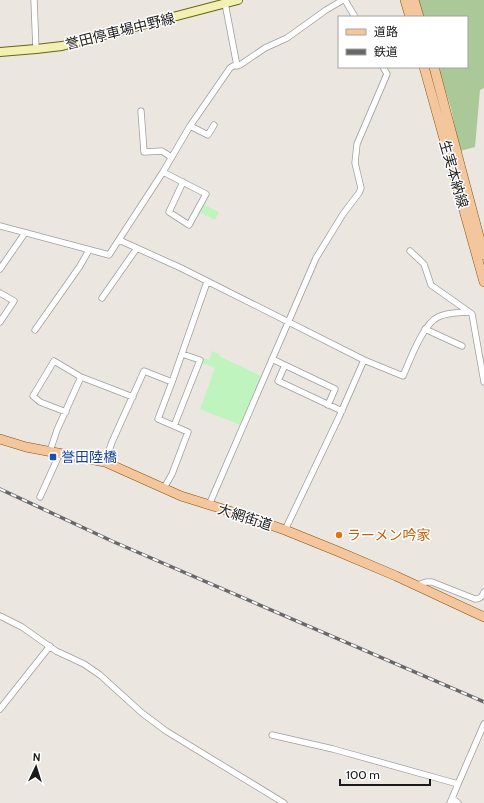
<svg xmlns="http://www.w3.org/2000/svg" width="484" height="803" viewBox="0 0 484 803" font-family="Cabin,'Noto Sans JP',sans-serif">
	<style>
		.forest { fill: #abc898 }
		.park { fill: #c0f4bf }
		.lines { fill: none; stroke-linecap: round; stroke-linejoin: round }
		.minor-casing { stroke: #9e9e9e; stroke-width: 7 }
		.secondary-casing { stroke: #66660d; stroke-width: 10 }
		.primary-casing { stroke: #86510b; stroke-width: 10 }
		.minor { stroke: #fff; stroke-width: 5.5 }
		.secondary { stroke: #f3f0b6; stroke-width: 8 }
		.primary { stroke: #f4c69d; stroke-width: 9 }
		.rail-casing { stroke: #686868; stroke-width: 3.5 }
		.rail { stroke: #fff; stroke-width: 2; stroke-dasharray: 6; stroke-linecap: butt }
		.transit-dot { fill: #1a4fb4; stroke: #fff; stroke-width: 1.5 }
		.food-dot { fill: #e8710a; stroke: #fff; stroke-width: 1.5 }
		.labels { text-anchor: middle; stroke-width: 3; stroke-linejoin: round; paint-order: stroke }
		.street-label { font-size: 14px; fill: #1a1a1a; stroke: #fff }
		.transit-label { font-size: 14px; fill: #164399; stroke: #fff; text-anchor: start }
		.food-label { font-size: 14px; fill: #c56008; stroke: #fff; text-anchor: start }
	</style>
	<rect width="100%" height="100%" fill="#ebe7e0"/>
	<!-- forest -->
	<path class="forest" d="M417,0H484V88L480,90L475,147L460,151L451,108L438,67H467V17H422Z"/>
	<!-- park -->
	<path class="park" d="M203,204L219,212L215,220L199,212Z
		M212,351L220,354L216,365L219,356L261,376L240,425L200,409L215,368L202,363L204,358L209,360Z"/>
	<g class="lines">
		<defs>
			<path id="minor" d="M34,0L36,49
				M345,0L355,17
				M225,3L237,66
				M141,111L144,152L162,151L171,157
				M190,126L208,135L214,125
				M163,172L206,194L189,225L169,212L183,182
				M0,226L109,255L163,172L190,126L230,68L233,66L240,65L265,48L287,38L326,10L343,0
				M119,240L181,268L364,360L403,376C410,360 423,324 438,317C448,312 459,313 469,312
				M410,251L424,264L431,285L472,314L484,382
				M0,269L25,233
				M0,293L14,301L0,322
				M102,298L137,248
				M425,329L462,346
				M35,330L80,266L89,250
				M272,359L335,389L328,405
				M285,365L278,381L342,411
				M66,412L40,402L33,396L54,361L81,377L133,397
				M174,426L200,360L182,354
				M50,451L57,430L81,377
				M105,462L112,442L144,371L172,382
				M164,488L172,474L188,432L158,419L172,382L207,282
				M40,497L60,453
				M209,505L316,258L343,214L359,193L361,188L355,163L357,144L387,74L383,67
				M285,530L339,417L364,360
				M417,585L426,582H432L475,599C480,599 482,597 484,592
				M0,616L22,627L56,651L84,664L100,675L142,713L166,731L284,803
				M0,709L50,646
				M272,735L333,749L458,784L450,803
				M458,784L484,724
				M453,799L458,803"/>
			<path id="secondary" d="M0,52L36,49L62,46L238,0"/>
			<path id="primary" d="M405,0L410,17
				M414,0L419,17
				M424,67L484,282
				M434,67L484,255
				M0,439L26,447L105,462L181,496L242,515L285,530L337,551L396,576L484,617"/>
		</defs>
		<!-- minor casing -->
		<use href="#minor" class="minor-casing"/>
		<!-- secondary casing -->
		<use href="#secondary" class="secondary-casing"/>
		<!-- primary casing -->
		<use href="#primary" class="primary-casing"/>
		<!-- minor -->
		<use href="#minor" class="minor"/>
		<!-- secondary -->
		<use href="#secondary" class="secondary"/>
		<!-- primary -->
		<use href="#primary" class="primary"/>
		<defs>
			<path id="rail" d="M0,489L114,542L484,702"/>
		</defs>
		<!-- rail casing -->
		<use href="#rail" class="rail-casing"/>
		<!-- rail -->
		<use href="#rail" class="rail"/>
	</g>
	<!-- markers -->
	<rect class="transit-dot" x="49" y="453" width="8" height="8" rx="2"/>
	<circle class="food-dot" cx="339" cy="535" r="4"/>
	<g class="labels">
		<!-- street labels -->
		<g class="street-label">
			<text transform="translate(120 31) rotate(-14)" y="5">誉田停車場中野線</text>
			<text transform="translate(454 174) rotate(74)" y="5">生実本納線</text>
			<text transform="translate(245 517) rotate(18)" y="5">大網街道</text>
		</g>
		<!-- transit labels -->
		<g class="transit-label">
			<text x="61" y="462">誉田陸橋</text>
		</g>
		<!-- food labels -->
		<g class="food-label">
			<text x="347" y="540">ラーメン吟家</text>
		</g>
	</g>
	<!-- legend -->
	<rect x="338" y="16" width="130" height="52" fill="#ffffff" stroke="#a3a3a3"/>
	<rect x="346" y="29" width="20" height="6" fill="#f4c69d" stroke="#a3a3a3"/>
	<text x="374" y="36" font-size="12" fill="#1a1a1a">道路</text>
	<rect x="346" y="49" width="20" height="6" fill="#686868" stroke="#a3a3a3"/>
	<text x="374" y="56" font-size="12" fill="#1a1a1a">鉄道</text>
	<!-- north arrow -->
	<g transform="translate(36 767) rotate(4)" stroke="#ffffff" stroke-width="3" paint-order="stroke">
	<path d="M0-3L7 15L0 10L-7 15Z" fill="#1a1a1a"/>
	<text y="-6" font-size="11" font-weight="bold" text-anchor="middle" fill="#1a1a1a">N</text>
	</g>
	<!-- scale -->
	<path d="M340 779v6h90v-6" fill="none" stroke="#1a1a1a" stroke-width="2"/>
	<text x="346" y="779" font-size="12" fill="#1a1a1a" stroke="#ffffff" stroke-width="3" paint-order="stroke">100 m</text>
</svg>
